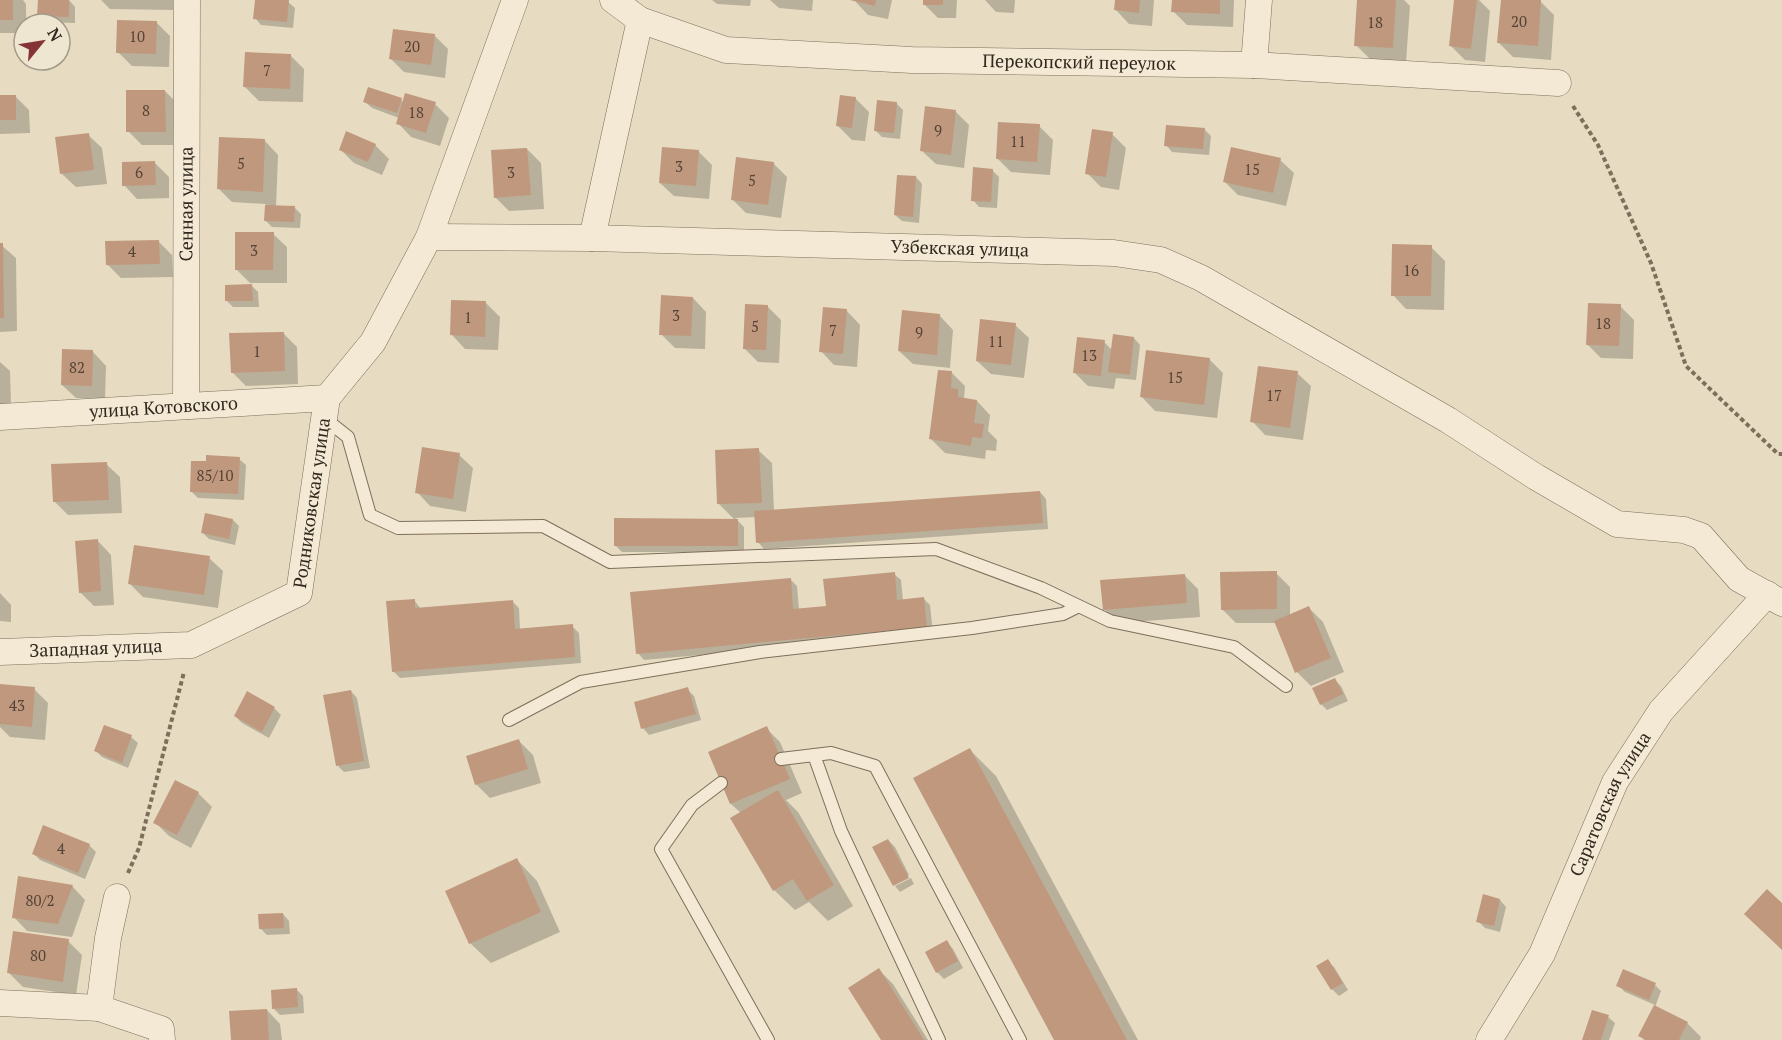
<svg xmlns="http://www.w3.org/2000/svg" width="1782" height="1040" viewBox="0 0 1782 1040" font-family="'PT Serif',serif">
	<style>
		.shadow { fill: #0003 }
		.building { fill: #c0987d }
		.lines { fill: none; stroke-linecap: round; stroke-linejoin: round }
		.service-casing { stroke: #7e6e5c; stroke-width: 14 }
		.minor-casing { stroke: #7e6e5c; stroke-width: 27 }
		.path { stroke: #7e6e5c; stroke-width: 4; stroke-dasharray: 4.5 3; stroke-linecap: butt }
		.service { stroke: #f3e9d4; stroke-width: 12 }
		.minor { stroke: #f3e9d4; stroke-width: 26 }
		.labels { text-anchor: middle; stroke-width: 4.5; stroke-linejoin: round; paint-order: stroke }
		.number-label { font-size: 15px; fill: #544336 }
		.street-label { font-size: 18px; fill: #30271e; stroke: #efe6d1 }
	</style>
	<rect width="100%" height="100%" fill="#e7dcc2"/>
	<!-- shadow -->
	<path class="shadow" d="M0,0H23L26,4V24H24V33H0Z
		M39,0H69L75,7V23L46,22L39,15Z
		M101,0H173V10L110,9Z
		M256,0L288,2L295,8L293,28L261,25L255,18Z
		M712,0H751L750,6L717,4Z
		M770,0H813L812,11L779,8Z
		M854,0H892L888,19L868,15Z
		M924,0H957L956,18H938L924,4Z
		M985,0H1015L1014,13L996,12Z
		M1116,0H1154L1152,26L1129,24L1116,10Z
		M1173,0H1234L1233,27L1187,25L1173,11Z
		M1359,0H1404L1410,6L1406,62L1370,59L1356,45Z
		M1455,0H1479L1490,11L1485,62L1465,60L1451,46Z
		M1502,0L1540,1L1554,15L1551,60L1513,57L1499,43Z
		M156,22L170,36L169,67L132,66L118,52Z
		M435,36L448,49L445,78L404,72L390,58Z
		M290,55L304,69L303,102L259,101L245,87Z
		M165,91L179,105V145H142L128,131Z
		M15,96L29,110L30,133L0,134V97Z
		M855,98L869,112L865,141L852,140L838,126Z
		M401,100L404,103L435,104L449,118L440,146L411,137L398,123L399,118L372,108L365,102Z
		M896,103L903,110L900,139L882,137L875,130Z
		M955,111L969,125L964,168L936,164L922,151Z
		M1039,126L1053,140L1050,175L1011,172L997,158Z
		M1204,129L1211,136L1209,155L1172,152L1166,145Z
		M347,133L375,145L389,159L382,175L354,163L340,149Z
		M1112,134L1126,148L1119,190L1101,187L1087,173Z
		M88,135L102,148L107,184L76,187L62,174Z
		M265,141L278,155L276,207L295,208L301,214L300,228L272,227L265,220L266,204L232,202L218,188Z
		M527,149L541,163L544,209L509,211L495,197Z
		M699,152L712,165L709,199L674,196L660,183Z
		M1280,160L1294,173L1286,206L1238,195L1224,181Z
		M155,163L169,177V198L137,199L124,185Z
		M773,163L787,177L781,218L746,213L732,199Z
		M992,170L999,177L997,208L979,207L973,200Z
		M916,177L922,184L919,223L902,221L895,215Z
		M273,234L287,247V283H250L236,269Z
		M158,241L172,255L173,277L121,278L107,264Z
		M0,244L16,258L17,331L0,332Z
		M1431,247L1445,261L1444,310L1406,309L1393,295Z
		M252,286L258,292L259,307H233L227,301Z
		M693,298L706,312L705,349L675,348L661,334Z
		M486,303L500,317L498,350L465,349L452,335Z
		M767,306L781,320L779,363L758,362L744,348Z
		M1620,306L1634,320L1633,359L1601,358L1587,344Z
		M847,311L860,325L857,367L834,365L821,351Z
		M940,316L953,330L950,368L913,364L899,351Z
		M1015,325L1029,338L1024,378L991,374L977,361Z
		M283,333L297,347L298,384L246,386L232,372Z
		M1134,338L1140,345L1136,380L1116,378L1114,389L1088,386L1074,372L1104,342L1112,350Z
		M93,352L106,366L105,399L76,398L62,385Z
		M1209,359L1223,373L1217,418L1155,411L1142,397Z
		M0,362L10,371L11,405L0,406Z
		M952,373L965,386L964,398L977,401L990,415L988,431L997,440L996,451L986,450L985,459L945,453L931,439Z
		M1297,373L1311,386L1303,440L1265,435L1252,421Z
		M758,450L772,463L774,511L1040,492L1046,499L1048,529L764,549L758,542L756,517L735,518L744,527V552H622L615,545L735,520L719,504Z
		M459,455L473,468L466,512L430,506L417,492Z
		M239,459L246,465L244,500L198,498L191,491Z
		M106,464L120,477L122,513L68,515L54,501Z
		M233,520L239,526L235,545L209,539L202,532Z
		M98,541L111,555L114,605L94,606L80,592Z
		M209,558L223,571L218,608L143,597L130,584Z
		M1276,573L1290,587V616L1309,608L1323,622L1344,672L1311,686L1297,672L1276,623H1236L1222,609Z
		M894,574L901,580L903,601L924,599L930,605L933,634L644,660L638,653L790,579L797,586L799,610L828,607Z
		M1184,575L1198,589L1200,617L1118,623L1104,609Z
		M0,593L11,605V622L0,621Z
		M414,600L421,609L512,601L519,608L520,630L572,626L579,633L581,663L400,678L393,671Z
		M1334,679L1341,686L1348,701L1327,710L1321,704Z
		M0,686L34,689L48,703L45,740L10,737L0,727Z
		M687,689L694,696L701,720L649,735L643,728Z
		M351,691L357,698L370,768L344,772L338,766Z
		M248,693L274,708L281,715L269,738L242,723L235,716Z
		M766,728L780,742L802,793L786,800L798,812L853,906L828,921L809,902L795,910L774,890L741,813L731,804L709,752Z
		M131,737L138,743L128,768L102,757L95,750Z
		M519,741L533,755L541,783L490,798L476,784Z
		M970,750L996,776L1138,1040H1056Z
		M198,793L212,807L191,848L169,836L155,822Z
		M888,840L895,847L909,875L894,884Z
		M89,845L96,852L85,879L40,860L33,853Z
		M517,860L537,881L560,932L491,963L470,943Z
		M911,878L914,884L900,892L895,886Z
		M72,886L85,900L72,937L27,931L14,917Z
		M1500,900L1506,907L1500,932L1485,928L1478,921Z
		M283,914L289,921L290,934L267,935L260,928Z
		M68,941L82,955L76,995L23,987L9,973Z
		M947,942L953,949L963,968L944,979L937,972Z
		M1327,961L1334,967L1348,990L1339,996L1332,989L1318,967Z
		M879,970L893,984L928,1040H882Z
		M1618,985H1655L1661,991L1655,1007L1687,1023L1701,1037L1700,1040H1644L1640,1035L1655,1005L1625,992Z
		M296,989L303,996L304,1013L280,1015L274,1009Z
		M267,1010L280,1024L282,1040H233Z
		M1608,1017L1615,1023L1609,1040H1584Z"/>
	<!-- building -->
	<path class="building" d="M0,0H13V20H0Z
		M38,0H69V17L37,16Z
		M255,0H289L287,22L253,19Z
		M850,0H876L875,6Z
		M923,0H943V5H923Z
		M1115,0H1140L1139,13L1114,10Z
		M1172,0H1220V14L1171,12Z
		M1357,0H1396L1393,48L1354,46Z
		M1454,0H1477L1471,49L1449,46Z
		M1501,0H1541L1538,46L1497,43Z
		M117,20L157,21L156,54L116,53Z
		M393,29L435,34L431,65L389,59Z
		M245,52L291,54L290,89L243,87Z
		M368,87L402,98L397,113L363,102Z
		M126,90H165L166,132H126Z
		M405,93L436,102L426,133L396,124Z
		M0,95H16V120H0Z
		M840,95L856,97L852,128L836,126Z
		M877,100L897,102L894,133L874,131Z
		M925,106L956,110L951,155L920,151Z
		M998,122L1040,124L1037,162L996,159Z
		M1166,125L1205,128L1203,149L1164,146Z
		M1092,129L1113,132L1106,177L1085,174Z
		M346,131L376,144L368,162L339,150Z
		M89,133L94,170L60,174L55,137Z
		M219,137L265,139L263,192L217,189Z
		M662,147L699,150L696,186L659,183Z
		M1231,147L1281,158L1273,193L1223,182Z
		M527,148L531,195L494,198L491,150Z
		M736,157L774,162L768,205L731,200Z
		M155,161L156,185L122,186V162Z
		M973,167L993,169L991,202L971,201Z
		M897,175L916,176L913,217L894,215Z
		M265,205L295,206L294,222L264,221Z
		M235,232H274L273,270H235Z
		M159,240L160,264L106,265L105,241Z
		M0,243H3L4,318H0Z
		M1392,244L1432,245L1431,296H1391Z
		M252,284L253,301H225V285Z
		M661,295L693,297L691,336L659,335Z
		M451,300L486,301L485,337L450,335Z
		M1588,303L1621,304L1619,346L1586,345Z
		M745,304L768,305L766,350L743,349Z
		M823,307L847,309L843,354L819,352Z
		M902,310L940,314L937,355L898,351Z
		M980,319L1016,323L1011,365L976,361Z
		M284,332L285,371L231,373L229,333Z
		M1113,334L1134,337L1130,375L1108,372Z
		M1077,337L1105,340L1101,376L1073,373Z
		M62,349L93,350L92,386L61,385Z
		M1146,350L1210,358L1204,405L1140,397Z
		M1258,366L1298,371L1290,428L1250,422Z
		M938,370L952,371L951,388L958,389V397L977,400L974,423L984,424L982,438L972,437L971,446L929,439Z
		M422,447L460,453L453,499L415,493Z
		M759,448L762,503L717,504L715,450Z
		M206,455L240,457L238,494L190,492L191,461H206Z
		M107,462L109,500L53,502L51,464Z
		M1040,491L1043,523L756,543L754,511Z
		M205,513L233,519L229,539L201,533Z
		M614,518L738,519V546H614Z
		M98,539L101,591L79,593L75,541Z
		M134,545L210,556L204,595L128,584Z
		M1277,571V609L1221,610L1220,572Z
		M895,572L897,600L924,597L927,627L636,654L630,592L791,578L793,609L826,606L823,579Z
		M1185,574L1187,603L1103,610L1100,580Z
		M415,599V608L513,600L515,629L573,624L575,657L392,672L386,601Z
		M1309,606L1331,658L1295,673L1274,621Z
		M1335,678L1343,694L1320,705L1312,688Z
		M0,684L35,687L32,727L0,724Z
		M688,687L696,714L641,729L634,702Z
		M351,690L364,761L336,766L323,695Z
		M247,691L275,707L262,732L234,716Z
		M104,725L132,735L122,763L94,751Z
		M767,726L790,779L730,804L708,752Z
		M519,739L528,769L475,785L466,756Z
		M970,748L1127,1040H1054L913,778Z
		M175,780L199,792L177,835L153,823Z
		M778,790L834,885L807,901L793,879L773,891L730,818Z
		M43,825L90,844L78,873L32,854Z
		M888,839L909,878L893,886L872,847Z
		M517,858L541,912L469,944L445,891Z
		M18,876L73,885L58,924L12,918Z
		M1767,889L1782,903V950L1744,914Z
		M1483,894L1500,899L1494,926L1476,922Z
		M283,913L284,928L259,929L258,914Z
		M13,931L69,939L63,982L7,973Z
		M947,940L958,961L936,973L925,952Z
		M1328,959L1343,983L1331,990L1316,966Z
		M879,968L924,1040H881L848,988Z
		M1623,969L1656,983L1649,1000L1616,986Z
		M297,988L298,1007L272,1009L271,990Z
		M1654,1005L1688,1022L1679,1040H1646L1638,1036Z
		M267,1009L269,1040H231L229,1011Z
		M1592,1010L1609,1015L1601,1040H1582Z"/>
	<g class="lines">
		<defs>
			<path id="service" d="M324,418L348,437L370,515L398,528L543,526L610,562L936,549L1041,588L1110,621L1234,647L1286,686
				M509,720L581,682L760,652L972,628L1063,614L1077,607
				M814,755L841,831L939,1040
				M781,759L831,753L875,766L1020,1040
				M721,783L692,805L661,849L768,1040"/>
			<g id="minor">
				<path id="s1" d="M613,0L640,20L726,50L912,60L1254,65L1558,83"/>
				<path d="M1254,65L1259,0"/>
				<path id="s2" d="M429,237L592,238L1114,253L1161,260L1201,278L1448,420L1536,477L1617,524L1684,530L1701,536L1739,579L1782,603"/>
				<path d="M592,238L640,20"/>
				<path id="s3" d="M186,406L187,0"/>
				<path id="s4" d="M0,417L327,398"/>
				<path id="s5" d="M0,652L191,645L299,593L327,398L373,342L429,237L515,0"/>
				<path d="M0,1003L99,1008L161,1029L162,1040"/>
				<path d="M99,1008L108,938L117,897"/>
				<path id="s6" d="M1489,1040L1542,954L1615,782L1661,711L1767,594"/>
			</g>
		</defs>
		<!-- service casing -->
		<use href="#service" class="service-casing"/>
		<!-- minor casing -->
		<use href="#minor" class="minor-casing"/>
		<!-- path -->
		<path class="path" d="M1573,106L1598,145L1651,263L1686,366L1778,454H1782
			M128,873L139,848L184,672"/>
		<!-- service -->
		<use href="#service" class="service"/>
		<!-- minor -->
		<use href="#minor" class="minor"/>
	</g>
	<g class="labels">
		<!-- number labels -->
		<g class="number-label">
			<text x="1519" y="27">20</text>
			<text x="1375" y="28">18</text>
			<text x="137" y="42">10</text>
			<text x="412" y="52">20</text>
			<text x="267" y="76">7</text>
			<text x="146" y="116">8</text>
			<text x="416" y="118">18</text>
			<text x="938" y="136">9</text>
			<text x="1018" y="147">11</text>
			<text x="241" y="169">5</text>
			<text x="679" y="172">3</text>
			<text x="1252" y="175">15</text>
			<text x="139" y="178">6</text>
			<text x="511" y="178">3</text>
			<text x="752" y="186">5</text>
			<text x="254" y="256">3</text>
			<text x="132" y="257">4</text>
			<text x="1411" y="276">16</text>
			<text x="676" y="321">3</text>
			<text x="468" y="323">1</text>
			<text x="1603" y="329">18</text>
			<text x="755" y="332">5</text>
			<text x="833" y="336">7</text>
			<text x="919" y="338">9</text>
			<text x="996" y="347">11</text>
			<text x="257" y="357">1</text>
			<text x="1089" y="361">13</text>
			<text x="77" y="373">82</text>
			<text x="1175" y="383">15</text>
			<text x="1274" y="401">17</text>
			<text x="215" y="481">85/10</text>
			<text x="17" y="711">43</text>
			<text x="61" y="854">4</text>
			<text x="40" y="906">80/2</text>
			<text x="38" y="961">80</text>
		</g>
		<!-- street labels -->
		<g class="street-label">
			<text dy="6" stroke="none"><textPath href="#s1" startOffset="478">Перекопский переулок</textPath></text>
			<text dy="6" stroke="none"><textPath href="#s3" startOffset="202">Сенная улица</textPath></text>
			<text dy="6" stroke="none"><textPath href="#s2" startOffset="531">Узбекская улица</textPath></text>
			<text dy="6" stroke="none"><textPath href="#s4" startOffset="164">улица Котовского</textPath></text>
			<text dy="6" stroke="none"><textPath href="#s5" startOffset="402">Родниковская улица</textPath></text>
			<text dy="6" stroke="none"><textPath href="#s5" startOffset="96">Западная улица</textPath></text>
			<text dy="6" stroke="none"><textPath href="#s6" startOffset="266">Саратовская улица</textPath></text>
		</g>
	</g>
	<!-- north arrow -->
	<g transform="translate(42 42) rotate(60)"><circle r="28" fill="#efe6d1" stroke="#a39a89" stroke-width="1.5"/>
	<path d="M0-4.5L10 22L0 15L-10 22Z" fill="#853436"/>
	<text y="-9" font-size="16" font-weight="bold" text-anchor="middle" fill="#30271e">N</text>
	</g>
</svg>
